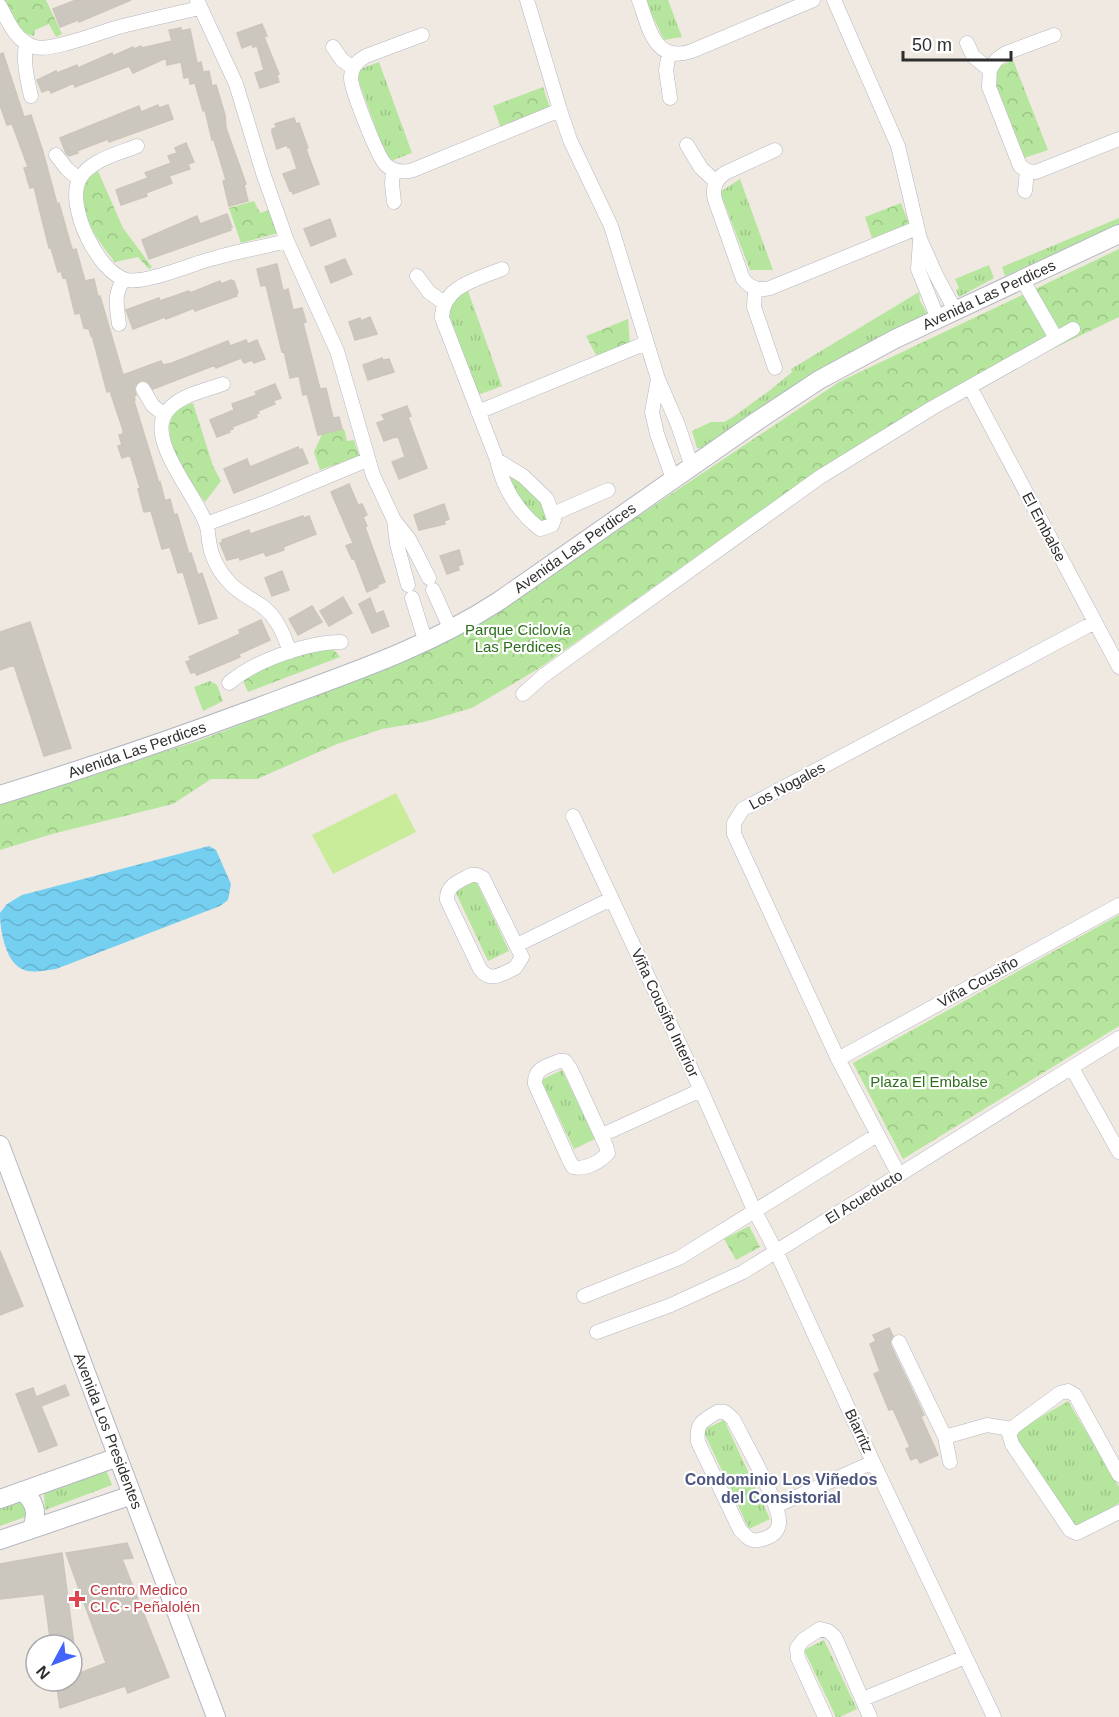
<svg xmlns="http://www.w3.org/2000/svg" width="1119" height="1717" viewBox="0 0 1119 1717" font-family="Helvetica,sans-serif">
	<style>
		.grass { fill: url(#grass-tufts) }
		.park { fill: url(#park-crowns) }
		.pitch { fill: #c9ec9a }
		.water { fill: url(#water-waves) }
		.building { fill: #cbc7bf; stroke: #cbc5ba; stroke-width: 1.5 }
		.lines { fill: none; stroke-linecap: round; stroke-linejoin: round }
		.street-casing { stroke: #b4b7c1; stroke-width: 15 }
		.secondary-casing { stroke: #b4b7c1; stroke-width: 20 }
		.street { stroke: #fff; stroke-width: 14 }
		.secondary { stroke: #fff; stroke-width: 18 }
		.health-dot { fill: #e0444e; stroke: #fff; stroke-width: 2 }
		.labels { text-anchor: middle; stroke-width: 4.5; stroke-linejoin: round; paint-order: stroke }
		.street-label { font-size: 15px; fill: #2e2e2e; stroke: #fff }
		.park-label { font-size: 15px; fill: #2c6e1b; stroke: #fff }
		.health-label { font-size: 15px; fill: #be3a42; stroke: #fff; text-anchor: start }
		.neighbourhood-label { font-size: 16px; font-weight: bold; fill: #4d5680; stroke: #fff }
	</style>
	<defs>
		<pattern id="grass-tufts" width="24" height="20" patternUnits="userSpaceOnUse" patternTransform="scale(1.5)"><rect width="24" height="20" fill="#b6e59e"/><path d="M3 7l-1-3M5 7V3M7 7l1-3M15 17l-1-3M17 17v-4M19 17l1-3" fill="none" stroke="#9dc588"/></pattern>
		<pattern id="park-crowns" width="20" height="18" patternUnits="userSpaceOnUse" patternTransform="scale(1.5)"><rect width="20" height="18" fill="#b6e59e"/><path d="M2 6a3 3 0 1 1 6 0M12 15a3 3 0 1 1 6 0" fill="none" stroke="#9dc588"/></pattern>
		<pattern id="water-waves" width="16" height="10" patternUnits="userSpaceOnUse" patternTransform="scale(1.5)"><rect width="16" height="10" fill="#75cff0"/><path d="M0 5q4-4 8 0t8 0" fill="none" stroke="#66b2ce"/></pattern>
	</defs>
	<rect width="100%" height="100%" fill="#efe9e1"/>
	<!-- grass -->
	<path class="grass" d="M645,0H668L682,37L664,40Z
		M379,62L412,153L388,162L355,71Z
		M740,179L773,270H750L720,192Z
		M1119,218V225L1005,276L1002,267Z
		M989,265L994,278L959,297L956,290L959,288L955,279Z
		M468,291L502,386L478,395L449,314C450,303 458,295 468,291Z
		M919,292L920,301L927,313L818,370L703,449L697,448L692,431L711,422H724L733,417L769,391L792,372L791,369Z
		M512,475L533,489L550,514L547,521L540,524L532,517L508,481Z
		M210,681L217,685L223,701L203,711L194,687Z
		M476,881L509,951L488,961L455,891Z
		M562,1070L595,1139L574,1149L541,1080Z
		M1068,1401L1119,1487V1503L1069,1533L1010,1435Z
		M724,1420L770,1519L749,1529L703,1430Z
		M105,1467L112,1485L45,1510L44,1494L39,1490Z
		M20,1497L28,1516L0,1526V1504Z
		M824,1640L857,1709L840,1717H836L804,1650Z"/>
	<!-- park -->
	<path class="park" d="M4,0H46L62,34L56,37L49,24L35,30L34,36C18,33 11,13 4,0Z
		M1013,60L1048,150L1024,158L995,81L997,68Z
		M543,87L550,109L501,128L493,106Z
		M98,171L123,228L152,267L149,269L138,257L115,262C97,239 61,195 98,171Z
		M254,201L260,213L272,209L278,233L241,243L229,208Z
		M901,203L909,224L872,238L865,217Z
		M1119,249V317L872,436L816,472L538,669L472,708L424,722L382,729L337,744L257,779H211L173,804L52,834L0,850V802L198,741L400,663L439,645L499,609L839,382Z
		M628,319L630,345L596,355L586,336Z
		M193,403L213,466L221,481L205,502C187,479 142,415 193,403Z
		M344,429L347,441L354,440L359,456L320,470L314,452L322,434Z
		M327,647L335,651L340,657L248,692L244,683V676L289,657Z
		M1119,915V1026L903,1159L853,1063Z
		M749,1226L760,1247L736,1260L724,1239Z"/>
	<!-- pitch -->
	<path class="pitch" d="M396,793L416,832L333,874L312,835Z"/>
	<!-- water -->
	<path class="water" d="M209,846L216,850L231,884L228,900L220,906L56,969C47,970 31,974 22,969C5,961 0,929 0,913L7,904L22,895Z"/>
	<!-- building -->
	<path class="building" d="M76,0H131L79,22L78,20L60,27L53,9Z
		M262,24L267,36L264,37L279,74L277,75L279,82L260,88L255,73L264,70L257,46L253,47L252,44L242,48L237,33Z
		M181,28V31L190,29L197,63L201,62L203,72L209,71L212,86L216,85L225,115L226,128L246,184L244,185L248,201L229,206L223,181L226,180L214,140H212L205,110L203,111L195,83L190,84L189,77L184,78L181,62L167,65L166,58L133,73L129,66L75,87L74,83L51,93L50,89L42,92L37,80L56,71L57,73L77,65L78,68L112,53L113,56L133,47L134,49L141,46L142,48L172,41L169,30Z
		M3,53L24,117L31,115L43,152L57,204L59,203L71,246L73,250L76,249L85,281L94,279L98,297L100,296L123,375L161,361L163,365L172,363L228,341L230,346L246,340L248,344L257,340L265,359L254,363L252,360L244,363L241,358L216,368L215,365L153,389L148,382L142,380L138,382L134,388L136,395L134,396L135,400L134,401L159,483L160,482L165,501L170,499L174,515L177,514L189,554L191,553L198,575L202,573L217,618L199,624L183,572L178,573L170,547L162,549L151,511L144,512L138,489L140,488L130,455L122,458L118,446L122,445L119,435L123,434V430L110,391L107,392L92,335L91,336L89,329L84,328L80,313L75,314L66,277L63,278L61,271L58,272L51,248H49L34,187L30,188L24,168L28,167L14,129L12,124L7,125L0,105V54Z
		M158,105L159,108L168,105L173,119L109,142L108,139L77,151L78,153L69,156L66,153L60,138L139,106L141,112Z
		M294,118L296,124L299,123L308,148L306,149L319,184L293,194L292,190L290,191L283,174L297,169L290,147L288,148L287,145L277,149L272,133V129L277,127L275,124Z
		M186,143L194,162L188,164L190,169L169,176L172,183L146,193L147,196L121,205L116,190L148,178L145,173L171,163L168,156L177,153L175,148Z
		M227,214L232,227H230L231,230L149,259L142,240L197,216L200,224Z
		M330,219L336,236L311,246L304,229Z
		M345,259L352,274L331,283L325,267Z
		M277,264L283,291L288,289L293,310L302,308L306,322L303,323L320,389L326,388L333,418L339,417L342,429L318,435L309,401L307,394L303,395L299,376L290,378L284,351L282,352L266,285L261,286L257,269Z
		M231,280L234,281L238,293H236L237,296L195,311L194,308L166,319L165,317L133,329L126,310L159,298L160,301L189,291L190,293L220,281L221,284Z
		M370,317L377,334L355,340L349,322L360,318L361,321Z
		M382,358L383,360L389,359L394,372L368,380L363,365Z
		M275,384L281,398L273,401L275,404L258,411L259,413L256,414L257,417L232,427L233,429L229,430L230,432L217,437L210,420L234,410L232,404L257,395L255,392Z
		M407,406L411,416L408,417L427,468L399,479L392,462L405,457L398,436L384,441L377,423L385,420L382,415Z
		M298,447L299,450L302,449L308,463L234,493L224,469L247,459L250,467Z
		M349,484L358,505L362,504L367,515L363,517L367,526L365,527L385,582L377,585L378,587L367,592L354,558L352,559L346,546L353,543L331,492Z
		M444,504L449,519L444,521L445,524L419,530L414,515Z
		M303,516L304,518L309,516L316,534L283,547L284,550L266,556L264,552L240,560L239,557L227,560L220,543L223,542L222,540L249,530L250,534Z
		M459,550L463,564L458,566L459,570L447,574L440,556Z
		M282,571L289,590L272,596L265,578Z
		M343,597L352,613L329,626L320,611Z
		M370,598L376,614L383,611L389,626L372,633L359,604Z
		M312,606L322,622L298,635L289,619Z
		M261,620L270,640L239,654L240,657L197,675L195,672L191,673L186,662L191,660L189,657L240,634L239,630Z
		M30,622L71,748L44,756L14,665L0,670V632Z
		M0,1251L23,1306L0,1315Z
		M889,1328L893,1336L890,1341L891,1346L924,1415L921,1417L938,1455L920,1463L917,1457L911,1460L906,1449L910,1447L893,1409L889,1410L874,1374L880,1371L870,1344L876,1341L873,1335Z
		M65,1385L69,1395L41,1406L57,1445L39,1452L16,1394L33,1388L36,1397Z
		M127,1543L133,1558L122,1559L169,1677L128,1693L125,1686L60,1708L56,1681H72V1676L106,1663L66,1553Z
		M62,1553L74,1645H51L44,1594L0,1599V1564Z"/>
	<g class="lines">
		<defs>
			<path id="street" d="M197,0L236,84L263,173L287,241L337,351L373,475L394,520L409,539L429,578
				M527,0L560,110L570,140L611,226L658,379L678,425L692,467
				M639,0C649,27 654,64 692,51L813,0
				M834,0L898,146L920,239L936,275L955,310
				M0,6C8,21 16,42 35,47C51,52 100,32 119,27C146,20 173,14 200,8
				M422,35L366,56C357,61 351,68 351,78C351,89 378,158 386,165C394,172 403,173 413,170L560,110
				M1054,35L1006,53L996,60L990,70L989,87L1020,166L1027,171L1036,172L1119,139
				M967,43L973,56L990,70
				M26,44C23,62 27,78 31,96
				M333,47L342,60L353,68
				M669,53L666,70L670,98
				M687,145L701,168L716,182
				M137,146C118,154 89,160 79,180C66,207 99,274 127,280C147,284 193,263 215,258C239,251 263,247 287,241
				M775,150L725,173C715,180 712,189 715,200L743,279C750,288 759,291 770,288L917,228
				M56,155L67,169L79,179
				M393,170L392,184L394,202
				M1025,191L1027,171
				M920,241L918,269L938,319
				M417,276L429,292L444,303
				M1022,279L1056,338
				M755,289L754,307L775,368
				M119,324C117,307 113,294 124,280
				M658,379L652,412L657,434L673,479
				M223,384C204,391 174,396 164,416C150,444 197,497 206,524C209,531 208,539 210,546C212,558 220,573 229,582C238,593 251,598 262,606C277,617 284,635 290,652
				M970,387L1119,667
				M143,389L153,406L165,415
				M478,412L646,343
				M497,460C503,488 517,511 540,529L552,525L554,520L547,499L523,476L497,460L442,318C442,286 478,279 502,269
				M553,514L608,490
				M394,520L397,544L408,585
				M206,524L266,502L367,460
				M433,590L451,630
				M412,598L426,643
				M229,683C254,661 308,642 341,642
				M523,694L543,676L820,477L932,408L1073,329
				M573,816L701,1090L754,1210L777,1253L873,1462L994,1717
				M471,875H477L483,878L522,957L515,968C502,974 490,983 480,969L447,900C446,885 460,881 471,875Z
				M517,945L611,899
				M838,1059L1119,905
				M559,1061H565L570,1068L606,1146L608,1153C600,1162 585,1170 573,1167L569,1160L535,1084C534,1068 546,1067 559,1061Z
				M1072,1068L1119,1152
				M602,1135L701,1090
				M899,1175L838,1059L734,834V823L743,809L1095,622
				M584,1296L679,1258L877,1135
				M597,1332L671,1305L743,1272L1119,1038
				M899,1342L945,1437L950,1462
				M717,1412H725L733,1419C743,1439 781,1505 779,1523C778,1534 769,1538 759,1540C750,1542 746,1536 740,1530L698,1442C696,1422 702,1422 717,1412Z
				M945,1437L987,1425L1012,1429
				M1119,1475L1075,1395L1068,1391L1060,1393L1015,1426L1009,1434L1012,1444L1070,1530L1077,1533L1119,1512
				M776,1506L873,1462
				M863,1699L965,1657
				M825,1717L798,1658L797,1648L803,1640L820,1629L828,1631L835,1637L870,1717"/>
			<path id="secondary" d="M0,795C97,765 193,732 288,696C362,669 433,644 499,601L757,421L819,380L895,339L1119,234
				M0,1145L216,1717
				M22,1491C35,1501 38,1513 32,1528
				M0,1499L118,1457
				M0,1540L132,1495"/>
		</defs>
		<!-- street casing -->
		<use href="#street" class="street-casing"/>
		<!-- secondary casing -->
		<use href="#secondary" class="secondary-casing"/>
		<!-- street -->
		<use href="#street" class="street"/>
		<!-- secondary -->
		<use href="#secondary" class="secondary"/>
	</g>
	<!-- markers -->
	<path class="health-dot" d="M74 1590h6v6h6v6h-6v6h-6v-6h-6v-6h6z"/>
	<g class="labels">
		<!-- street labels -->
		<g class="street-label">
			<text transform="translate(989 295) rotate(-25)" y="5">Avenida Las Perdices</text>
			<text transform="translate(1044 527) rotate(62)" y="5">El Embalse</text>
			<text transform="translate(575 548) rotate(-35)" y="5">Avenida Las Perdices</text>
			<text transform="translate(137 750) rotate(-19)" y="5">Avenida Las Perdices</text>
			<text transform="translate(787 786) rotate(-28)" y="5">Los Nogales</text>
			<text transform="translate(978 982) rotate(-29)" y="5">Viña Cousiño</text>
			<text transform="translate(665 1013) rotate(65)" y="5">Viña Cousiño Interior</text>
			<text transform="translate(864 1197) rotate(-32)" y="5">El Acueducto</text>
			<text transform="translate(108 1431) rotate(69)" y="5">Avenida Los Presidentes</text>
			<text transform="translate(859 1431) rotate(65)" y="5">Biarritz</text>
		</g>
		<!-- park labels -->
		<g class="park-label">
			<text x="518" y="635">Parque Ciclovía<tspan x="518" dy="17">Las Perdices</tspan></text>
			<text x="929" y="1087">Plaza El Embalse</text>
		</g>
		<!-- health labels -->
		<g class="health-label">
			<text x="90" y="1595">Centro Medico<tspan x="90" dy="17">CLC - Peñalolén</tspan></text>
		</g>
		<!-- neighbourhood labels -->
		<g class="neighbourhood-label">
			<text x="781" y="1485">Condominio Los Viñedos<tspan x="781" dy="18">del Consistorial</tspan></text>
		</g>
	</g>
	<!-- north arrow -->
	<g transform="translate(54 1663) rotate(229)"><circle r="28" fill="#ffffff" stroke="#ababab" stroke-width="1.5"/>
	<path d="M0-4.5L10 22L0 15L-10 22Z" fill="#4264fb"/>
	<text y="-9" font-size="16" font-weight="bold" text-anchor="middle" fill="#2e2e2e">N</text>
	</g>
	<!-- scale -->
	<path d="M903 51v9h108v-9" fill="none" stroke="#2e2e2e" stroke-width="3"/>
	<text x="912" y="51" font-size="18" fill="#2e2e2e" stroke="#ffffff" stroke-width="4.5" paint-order="stroke">50 m</text>
</svg>
